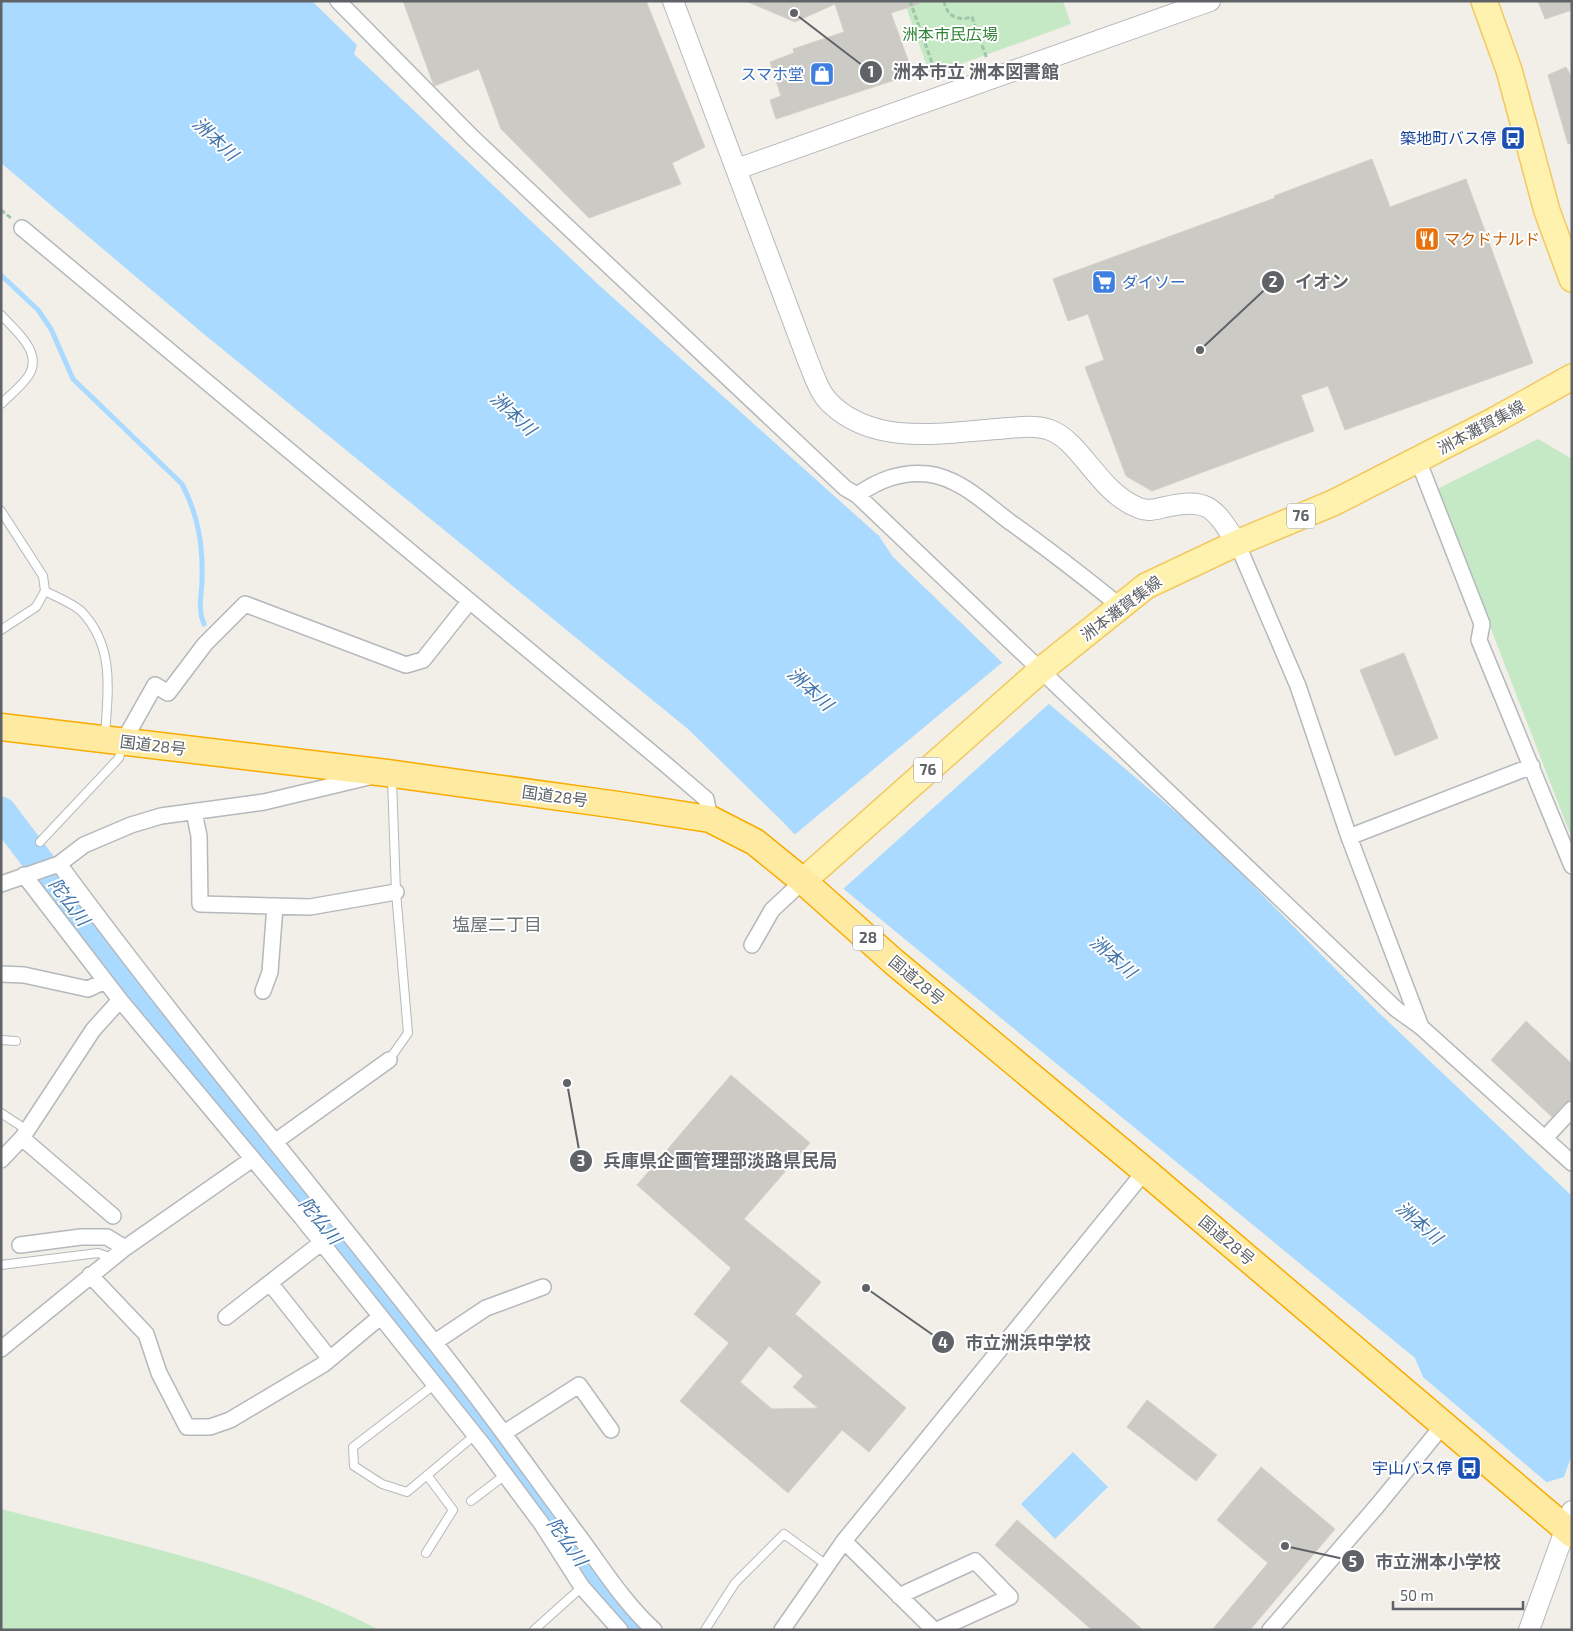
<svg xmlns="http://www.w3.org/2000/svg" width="1573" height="1631" viewBox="0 0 1573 1631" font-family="'Exo 2','Noto Sans JP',sans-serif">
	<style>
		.green { fill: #c5e8c5 }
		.water { fill: #aadaff }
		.pier { fill: #f1efe8 }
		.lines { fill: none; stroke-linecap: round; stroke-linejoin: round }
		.stream { stroke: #aadaff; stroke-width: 5 }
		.river { stroke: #aadaff; stroke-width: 31 }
		.building { fill: #cccac5; stroke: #d6d1c6; fill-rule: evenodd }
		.service-casing { stroke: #b5b8bc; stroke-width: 10 }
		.minor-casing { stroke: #b5b8bc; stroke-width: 18 }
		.tertiary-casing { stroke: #b5b8bc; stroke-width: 22 }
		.primary-casing { stroke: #f2c960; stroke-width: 28 }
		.trunk-casing { stroke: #f9ab00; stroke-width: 29 }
		.path { stroke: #9cc7a9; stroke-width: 3; stroke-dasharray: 5 2.5; stroke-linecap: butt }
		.service { stroke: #fff; stroke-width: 8 }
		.minor { stroke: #fff; stroke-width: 15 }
		.tertiary { stroke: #fff; stroke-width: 20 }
		.primary { stroke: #fff2af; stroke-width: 25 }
		.trunk { stroke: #feeaa1; stroke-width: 26 }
		.labels { text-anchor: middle; stroke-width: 4; stroke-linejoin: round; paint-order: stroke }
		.shield { fill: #fff; stroke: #8f9295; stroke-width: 1 }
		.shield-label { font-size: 15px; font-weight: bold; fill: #5f6368 }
		.park-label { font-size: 16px; fill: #348238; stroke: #fff }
		.shop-label { font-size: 16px; fill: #366cbe; stroke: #fff; text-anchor: end }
		.transit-label { font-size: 16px; fill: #164399; stroke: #fff; text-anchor: end }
		.food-label { font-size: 16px; fill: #c56008; stroke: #fff; text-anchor: start }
		.street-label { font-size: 16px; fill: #5f6368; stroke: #fff }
		.water-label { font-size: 18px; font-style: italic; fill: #4174aa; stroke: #fff }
		.neighbourhood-label { font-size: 18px; fill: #70757a; stroke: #fff }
		.leader { fill: none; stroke: #5f6368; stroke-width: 2 }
		.callout-dot { fill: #5f6368; stroke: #fff; stroke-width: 2 }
		.mark-label { font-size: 15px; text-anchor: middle; font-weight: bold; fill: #fff }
		.callout-label { font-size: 18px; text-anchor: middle; font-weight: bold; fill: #5f6368; stroke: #fff; stroke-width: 4; stroke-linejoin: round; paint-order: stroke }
	</style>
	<rect width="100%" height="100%" fill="#f1efe8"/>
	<!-- green -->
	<path class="green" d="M904,1H1063L1071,24L930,75Z
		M1538,439L1572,459V839L1437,489Z
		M1,1509C129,1543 261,1569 379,1630H1Z"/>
	<!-- water -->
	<path class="water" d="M1,1H312L357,45L354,54L601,287L879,536L893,557L1014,674L1204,836L1377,1011L1572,1196V1504L1423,1377L1415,1358L845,890L785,824L688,729L205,335L1,163Z
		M1073,1452L1108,1487L1055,1539L1021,1504Z"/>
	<!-- pier -->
	<path class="pier" d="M1004,661L1051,702L842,890L793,836Z
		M1572,1454V1507L1544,1483L1564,1477Z"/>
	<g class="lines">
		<!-- stream -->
		<path class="stream" d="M1,275L38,310L51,329L73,379L182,484C198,515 203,544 202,579C202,595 197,608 204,624"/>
		<!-- river -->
		<path class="river" d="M1,812L125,976L507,1456L594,1581L638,1630"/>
	</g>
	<!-- building -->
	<path class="building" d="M403,1H646L705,147L672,163L681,184L589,218L501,129L479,69L434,86Z
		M746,1H919V4L891,13L913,74L776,119L770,100L781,96L770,62L794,53L793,49L844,32L835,4L795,22Z
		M1538,1H1572V10L1545,19Z
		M1566,67L1572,78V143L1568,144L1548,75Z
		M1372,159L1390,207L1466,179L1533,363L1345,430L1328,386L1301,395L1314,431L1152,491L1126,476L1085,367L1104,360L1088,314L1068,321L1053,279L1275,198L1274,196Z
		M1404,653L1438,738L1395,756L1360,670Z
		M1526,1021L1572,1064V1100L1565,1103L1552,1117L1491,1060Z
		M731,1075L810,1143L744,1219L821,1282L795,1314L906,1408L869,1452L842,1430L788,1493L680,1401L729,1343L694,1314L731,1268L637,1185ZM769,1346L803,1376L793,1387L818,1408L772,1409L740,1382Z
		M1147,1400L1217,1455L1196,1481L1127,1427Z
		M1261,1467L1335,1529L1250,1630H1212L1268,1563L1217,1520Z
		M1017,1520L1143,1630H1092L995,1545Z"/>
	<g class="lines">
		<defs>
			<path id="service" d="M1,315C15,330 43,352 29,375C22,386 10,395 1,404
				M1,511L43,576L45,591L36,607L1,630
				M45,591C56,597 73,603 82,612C115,647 108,691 105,735
				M40,842L119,758L122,746
				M1,1040L16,1041
				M389,1060L408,1033L396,892L392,779
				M1,1113L27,1130
				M1,1265L98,1253L112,1258
				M434,1385L353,1447L354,1466L382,1484L407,1492L475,1435
				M471,1501L505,1475
				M426,1553L453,1510L427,1475
				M534,1630L582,1587
				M705,1630L735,1583L784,1534L828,1566"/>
			<path id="minor" d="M338,1L472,137L845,488L857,495L1396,1009L1421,1027L1572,1163
				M22,228L664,763L706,799L710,819
				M1418,460L1482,624L1479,640L1572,866
				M857,495C879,480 901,471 928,474C960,478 986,504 1010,522C1048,549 1084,577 1120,606
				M1237,543L1298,686L1349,837L1421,1027
				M123,742L155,685L168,693L205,644L245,604L406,665L423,660L469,602
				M194,812L199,836L200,904L310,907L396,892
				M1349,837L1532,766
				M59,864C187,1038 327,1203 459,1374C501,1428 540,1484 581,1539C603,1569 626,1605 654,1630
				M24,875L120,1000L302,1218L483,1445L541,1523L582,1587L620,1630
				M1,884L59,864L84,845L131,825L161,816L264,802L369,777
				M752,945L772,910L803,881
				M1,974L24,975L88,989L105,981
				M263,991L270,972L275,906
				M22,1138L113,1216
				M1545,1138L1572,1109
				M276,1141L389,1060
				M1,1160L22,1138L93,1030L120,1000
				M20,1245L81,1237H107L125,1248
				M90,1275L146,1334L159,1373L187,1427H210L230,1420L324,1364L380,1317
				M270,1283L330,1359
				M226,1317L321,1243
				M435,1342L486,1308L543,1287
				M1,1349L125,1248L251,1160
				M504,1433L579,1385L611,1430
				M844,1541L934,1630
				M899,1596L975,1561L1010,1597L937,1630
				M782,1630L844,1541L1145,1171
				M1270,1630L1377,1506L1444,1424"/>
			<path id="tertiary" d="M673,1L808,361C814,375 819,393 831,404C875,446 942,433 997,429C1014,428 1033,424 1050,430C1081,441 1099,493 1139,508C1148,512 1156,509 1165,507C1209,497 1214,508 1237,543
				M737,169L1210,1
				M1529,1630L1572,1511"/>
			<path id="primary" d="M1484,1L1509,70L1547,211L1572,279
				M803,881L1041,670L1146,586L1237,543L1333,503L1495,420L1572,377"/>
			<path id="trunk" d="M1,727L387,773L618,805L710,819L755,842L803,881L894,962L1145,1171L1572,1534"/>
		</defs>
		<!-- service casing -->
		<use href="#service" class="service-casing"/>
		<!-- minor casing -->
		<use href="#minor" class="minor-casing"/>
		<!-- tertiary casing -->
		<use href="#tertiary" class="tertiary-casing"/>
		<!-- primary casing -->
		<use href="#primary" class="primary-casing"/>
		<!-- trunk casing -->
		<use href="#trunk" class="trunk-casing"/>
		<!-- path -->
		<path class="path" d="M910,1L937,77
			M944,1C947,17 958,21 972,17L987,59
			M1,210L11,218"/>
		<!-- service -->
		<use href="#service" class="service"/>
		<!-- minor -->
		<use href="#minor" class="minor"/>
		<!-- tertiary -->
		<use href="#tertiary" class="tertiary"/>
		<!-- primary -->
		<use href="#primary" class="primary"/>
		<!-- trunk -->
		<use href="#trunk" class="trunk"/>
	</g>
	<!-- icons -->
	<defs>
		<symbol id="shop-square" viewBox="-11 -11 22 22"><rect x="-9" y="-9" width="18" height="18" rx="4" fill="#3f7fe0" stroke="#fff"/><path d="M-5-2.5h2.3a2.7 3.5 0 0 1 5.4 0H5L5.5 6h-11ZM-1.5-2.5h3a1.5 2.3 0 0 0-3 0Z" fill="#fff"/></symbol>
		<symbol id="bus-square" viewBox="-11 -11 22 22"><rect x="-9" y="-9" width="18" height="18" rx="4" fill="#1a4fb4" stroke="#fff"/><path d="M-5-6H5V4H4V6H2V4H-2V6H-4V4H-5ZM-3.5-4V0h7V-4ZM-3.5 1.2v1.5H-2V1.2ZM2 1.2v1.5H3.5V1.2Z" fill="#fff"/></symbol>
		<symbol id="restaurant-square" viewBox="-11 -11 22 22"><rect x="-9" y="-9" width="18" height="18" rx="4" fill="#e8710a" stroke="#fff"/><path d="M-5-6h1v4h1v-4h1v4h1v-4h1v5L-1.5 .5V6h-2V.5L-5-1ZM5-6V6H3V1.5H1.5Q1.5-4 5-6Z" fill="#fff"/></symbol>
		<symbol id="supermarket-square" viewBox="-11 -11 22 22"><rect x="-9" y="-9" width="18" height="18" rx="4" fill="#3f7fe0" stroke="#fff"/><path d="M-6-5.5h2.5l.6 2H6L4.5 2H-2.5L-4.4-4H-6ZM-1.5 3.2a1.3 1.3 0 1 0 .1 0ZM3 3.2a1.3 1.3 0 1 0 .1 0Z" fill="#fff"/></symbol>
	</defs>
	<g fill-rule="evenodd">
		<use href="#shop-square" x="808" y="60" width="28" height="28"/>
		<use href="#bus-square" x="1499" y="124" width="28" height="28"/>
		<use href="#restaurant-square" x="1413" y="225" width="28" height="28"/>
		<use href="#supermarket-square" x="1090" y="268" width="28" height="28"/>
		<use href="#bus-square" x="1455" y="1454" width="28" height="28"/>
	</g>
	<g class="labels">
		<!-- shield labels -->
		<g class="shield">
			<rect x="1287" y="503.5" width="28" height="25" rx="4"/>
			<rect x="914" y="757.5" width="28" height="25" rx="4"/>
			<rect x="853" y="925.5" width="30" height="25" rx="4"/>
		</g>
		<g class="shield-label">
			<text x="1301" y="521">76</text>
			<text x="928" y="775">76</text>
			<text x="868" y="943">28</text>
		</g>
		<!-- park labels -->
		<g class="park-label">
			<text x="950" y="40">洲本市民広場</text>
		</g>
		<!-- shop labels -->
		<g class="shop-label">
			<text x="804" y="80">スマホ堂</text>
			<text x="1122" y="288" text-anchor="start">ダイソー</text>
		</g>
		<!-- transit labels -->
		<g class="transit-label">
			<text x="1496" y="144">築地町バス停</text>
			<text x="1452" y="1474">宇山バス停</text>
		</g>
		<!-- food labels -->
		<g class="food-label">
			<text x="1444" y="245">マクドナルド</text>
		</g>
		<!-- street labels -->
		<g class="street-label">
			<text transform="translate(1481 427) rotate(-28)" y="6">洲本灘賀集線</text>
			<text transform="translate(1121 608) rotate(-37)" y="6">洲本灘賀集線</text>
			<text transform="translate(153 745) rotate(7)" y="6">国道28号</text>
			<text transform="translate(555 796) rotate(8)" y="6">国道28号</text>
			<text transform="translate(917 980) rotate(40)" y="6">国道28号</text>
			<text transform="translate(1227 1240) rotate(40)" y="6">国道28号</text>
		</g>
		<!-- water labels -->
		<g class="water-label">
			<text transform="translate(215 139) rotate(43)" y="6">洲本川</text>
			<text transform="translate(513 414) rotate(43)" y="6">洲本川</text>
			<text transform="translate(810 689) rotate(43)" y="6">洲本川</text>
			<text transform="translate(69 902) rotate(53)" y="6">陀仏川</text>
			<text transform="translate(1113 957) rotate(41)" y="6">洲本川</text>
			<text transform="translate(320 1221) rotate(51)" y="6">陀仏川</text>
			<text transform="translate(1419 1223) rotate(41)" y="6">洲本川</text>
			<text transform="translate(567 1542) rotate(55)" y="6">陀仏川</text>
		</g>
		<!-- neighbourhood labels -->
		<g class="neighbourhood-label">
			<text x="497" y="931">塩屋二丁目</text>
		</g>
	</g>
	<!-- callouts -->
	<path class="leader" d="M794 13L871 72M1200 350L1273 282M567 1083L581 1161M866 1288L943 1342M1285 1546L1353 1561"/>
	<g class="callout-dot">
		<circle cx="794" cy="13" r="5"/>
		<circle cx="1200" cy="350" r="5"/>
		<circle cx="567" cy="1083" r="5"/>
		<circle cx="866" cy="1288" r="5"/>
		<circle cx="1285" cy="1546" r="5"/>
		<circle cx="871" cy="72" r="12"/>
		<circle cx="1273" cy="282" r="12"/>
		<circle cx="581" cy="1161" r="12"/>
		<circle cx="943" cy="1342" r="12"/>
		<circle cx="1353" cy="1561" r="12"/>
	</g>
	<g class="mark-label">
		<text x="871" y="77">1</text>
		<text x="1273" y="287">2</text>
		<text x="581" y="1166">3</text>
		<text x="943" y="1348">4</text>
		<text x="1353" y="1567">5</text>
	</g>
	<g class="callout-label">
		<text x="976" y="78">洲本市立 洲本図書館</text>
		<text x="1322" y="288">イオン</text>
		<text x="720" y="1167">兵庫県企画管理部淡路県民局</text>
		<text x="1028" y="1349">市立洲浜中学校</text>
		<text x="1438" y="1568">市立洲本小学校</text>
	</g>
	<!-- border -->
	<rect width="1573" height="1631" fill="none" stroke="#5f6368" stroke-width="5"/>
	<!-- scale -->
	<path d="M1393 1601v8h130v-8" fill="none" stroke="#5f6368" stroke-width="2.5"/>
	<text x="1400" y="1601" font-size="15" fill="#5f6368" stroke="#ffffff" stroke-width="4" paint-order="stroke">50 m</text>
</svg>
